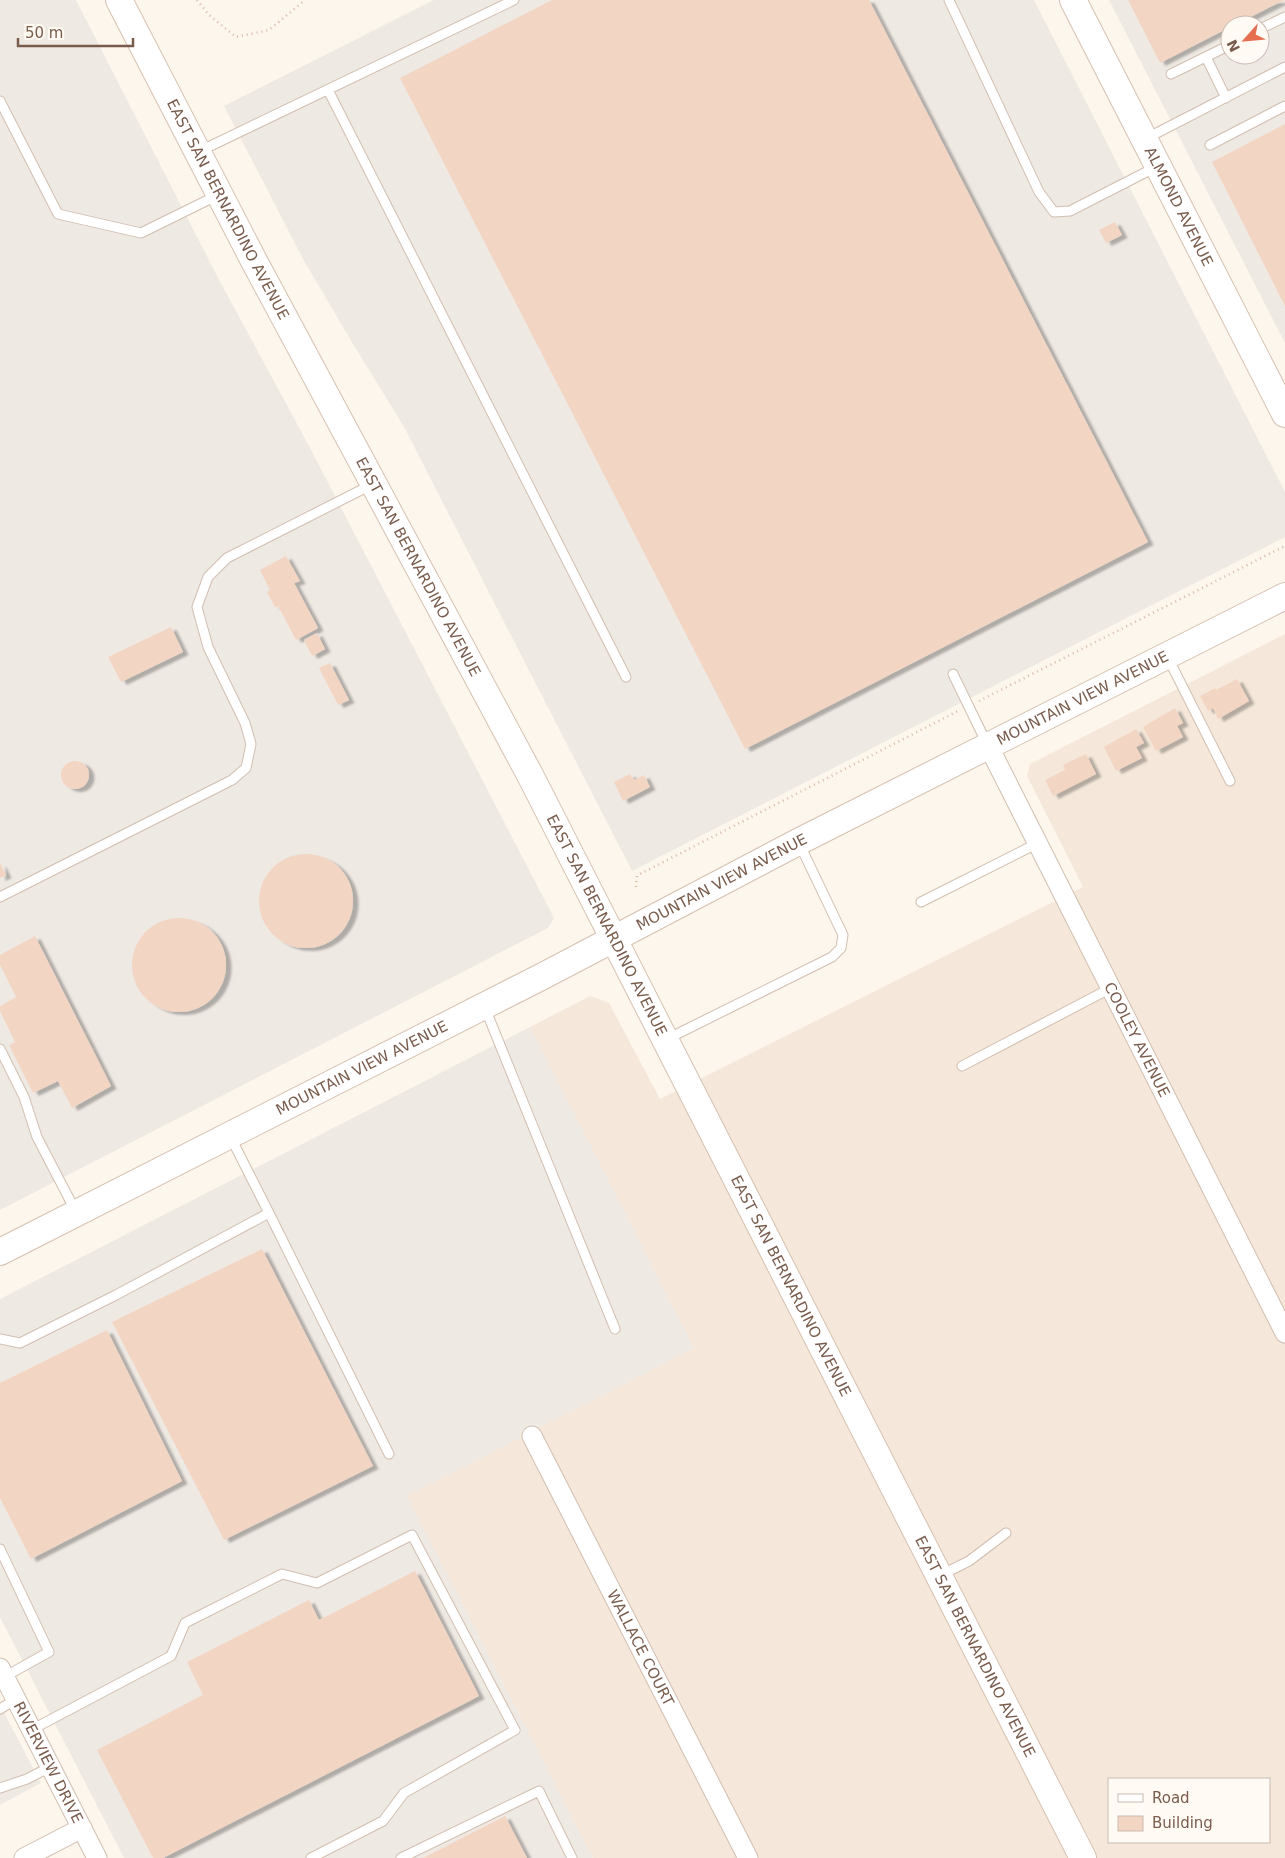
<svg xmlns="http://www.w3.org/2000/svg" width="1285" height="1858" viewBox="0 0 1285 1858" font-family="'DejaVu Sans',sans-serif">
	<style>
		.residential { fill: #f5e8da; fill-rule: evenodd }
		.industrial { fill: #efe9e4; fill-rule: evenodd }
		.building { fill: #f3d5c3; filter: url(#shadow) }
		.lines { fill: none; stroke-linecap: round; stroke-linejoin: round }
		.lane-casing { stroke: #d1beb0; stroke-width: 11 }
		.street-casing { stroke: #d1beb0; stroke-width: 21 }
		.secondary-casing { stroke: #d6c0b0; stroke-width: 28 }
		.path { stroke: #d9b8a5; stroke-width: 2.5; stroke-dasharray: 1 4; stroke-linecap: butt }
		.lane { stroke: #fff; stroke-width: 9 }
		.street { stroke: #fff; stroke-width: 19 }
		.secondary { stroke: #fff; stroke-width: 26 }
		.labels { text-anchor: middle; stroke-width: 4; stroke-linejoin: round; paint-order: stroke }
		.street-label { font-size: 15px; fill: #7a5c4d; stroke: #fffaf3 }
	</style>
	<defs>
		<filter id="shadow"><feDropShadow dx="5.5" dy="3" stdDeviation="1" flood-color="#0004"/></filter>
	</defs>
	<rect width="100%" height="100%" fill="#fdf6ec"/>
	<!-- residential -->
	<path class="residential" d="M1285,634V1858H593L407,1496L694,1348L530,1027L590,996L609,1003L660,1099L1083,887L1027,776L1030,764ZM1109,1779H1269V1842H1109Z"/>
	<!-- industrial -->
	<path class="industrial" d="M0,0H76L216,274L309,446L554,918L548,928L0,1210Z
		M434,0H1034L1285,492V537L632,871L403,425L353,344L303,259L224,106Z
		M1109,0H1285V343ZM1230,25H1260V55H1230Z
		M530,1027L694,1348L407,1496L593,1858H124L0,1617V1299Z
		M0,1705L41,1783L0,1805Z"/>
	<!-- building -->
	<path class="building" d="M552,0H869L1148,542L745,749L400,78Z
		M1128,0H1284L1235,25H1230V27L1160,63Z
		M1285,124V306L1212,162Z
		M1115,222L1122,235L1106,243L1099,230Z
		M286,556L300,581L294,583L318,628L296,640L278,606L275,607L267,592L270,590L260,570Z
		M171,627L183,652L121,682L108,657Z
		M317,633L325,649L312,656L304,640Z
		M330,663L349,700L338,705L319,668Z
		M1237,679L1249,701L1218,719L1213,708L1208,711L1200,696L1215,688L1216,690Z
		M1175,708L1183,723L1177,726L1183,737L1156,751L1143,727Z
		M1136,729L1144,743L1136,747L1142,758L1116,771L1104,747Z
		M1086,754L1096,774L1053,796L1045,780L1065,770L1063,765Z
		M61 775a14 14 0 1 1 28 0a14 14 0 1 1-28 0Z
		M630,774L634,780L644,775L650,787L623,801L614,782Z
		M259 901a47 47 0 1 1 94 0a47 47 0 1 1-94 0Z
		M0,863L6,875L0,878Z
		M132 965a47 47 0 1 1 94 0a47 47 0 1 1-94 0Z
		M35,936L111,1086L72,1108L58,1081L33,1093L9,1045L15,1042L0,1011V1006L16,997L0,965V955Z
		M262,1249L373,1466L224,1540L112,1322Z
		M107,1330L182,1481L31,1559L0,1498V1383Z
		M415,1571L479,1696L163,1858H153L97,1750L203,1695L187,1662L309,1600L319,1620Z
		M505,1816L527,1858H423Z"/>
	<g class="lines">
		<defs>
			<path id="lane" d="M949,0L1039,192L1054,212L1070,211L1156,167
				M1260,29L1285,17
				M1206,57L1226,98
				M1171,74L1230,45
				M328,90L626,677
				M0,101L58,214L141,233L218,195
				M1147,138L1285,67
				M1210,145L1285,106
				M200,151L514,0
				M1168,658L1230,781
				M953,674L987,744
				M0,897L232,780L246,768L251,744L245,723L208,647L197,607L208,577L227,558L371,485
				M921,902L1038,843
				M485,1008L615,1329
				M667,1039L832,957L841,948L843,935L799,843
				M0,1049L24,1097L37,1137L76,1212
				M962,1066L1111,988
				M269,1213L389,1454
				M0,1339L20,1343L116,1295L269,1213L231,1138
				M0,1549L49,1652L4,1677
				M941,1575L969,1561L1006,1533
				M0,1709L16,1699
				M31,1730L171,1656L185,1623L282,1574L317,1583L412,1535L515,1730L404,1793L383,1821L311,1858
				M0,1788L27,1779L50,1767
				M401,1858L539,1791L572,1858"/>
			<g id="street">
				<path id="s1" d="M989,747L1285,1333"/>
				<path id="s2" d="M532,1436L748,1858"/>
				<path id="s3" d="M0,1668L97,1858"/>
				<path d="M24,1858L82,1828"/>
			</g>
			<g id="secondary">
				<path id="s4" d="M119,0L254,261L530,775L1083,1858"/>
				<path id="s5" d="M1073,0L1285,414"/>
				<path id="s6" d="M0,1252L543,976L798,842L1285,596"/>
			</g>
		</defs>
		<!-- lane casing -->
		<use href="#lane" class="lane-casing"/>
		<!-- street casing -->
		<use href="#street" class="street-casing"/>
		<!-- secondary casing -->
		<use href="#secondary" class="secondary-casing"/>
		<!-- path -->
		<path class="path" d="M197,0L209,15L236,37L269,30L305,0
			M979,701L1285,546
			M636,887L637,876L640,874L958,711"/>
		<!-- lane -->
		<use href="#lane" class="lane"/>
		<!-- street -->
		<use href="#street" class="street"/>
		<!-- secondary -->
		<use href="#secondary" class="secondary"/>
	</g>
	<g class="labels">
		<!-- street labels -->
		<g class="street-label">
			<text dy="5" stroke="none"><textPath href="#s5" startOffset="232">ALMOND AVENUE</textPath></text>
			<text dy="5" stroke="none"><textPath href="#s4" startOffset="236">EAST SAN BERNARDINO AVENUE</textPath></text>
			<text dy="5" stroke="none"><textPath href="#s4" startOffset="641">EAST SAN BERNARDINO AVENUE</textPath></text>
			<text dy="5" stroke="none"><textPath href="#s6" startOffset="1216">MOUNTAIN VIEW AVENUE</textPath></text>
			<text dy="5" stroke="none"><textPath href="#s6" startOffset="811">MOUNTAIN VIEW AVENUE</textPath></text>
			<text dy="5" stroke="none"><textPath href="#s4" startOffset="1046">EAST SAN BERNARDINO AVENUE</textPath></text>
			<text dy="5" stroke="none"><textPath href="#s1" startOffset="328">COOLEY AVENUE</textPath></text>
			<text dy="5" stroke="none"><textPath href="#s6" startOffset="406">MOUNTAIN VIEW AVENUE</textPath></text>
			<text dy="5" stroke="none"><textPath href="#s4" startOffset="1451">EAST SAN BERNARDINO AVENUE</textPath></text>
			<text dy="5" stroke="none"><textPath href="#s2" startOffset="238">WALLACE COURT</textPath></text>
			<text dy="5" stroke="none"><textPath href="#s4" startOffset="1856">EAST SAN BERNARDINO AVENUE</textPath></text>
			<text dy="5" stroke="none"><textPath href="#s3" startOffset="106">RIVERVIEW DRIVE</textPath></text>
		</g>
	</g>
	<!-- legend -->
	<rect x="1108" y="1778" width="162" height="65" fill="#fffaf3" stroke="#cabbb1"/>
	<rect x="1118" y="1794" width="25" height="8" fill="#ffffff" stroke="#cabbb1"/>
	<text x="1152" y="1803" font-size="15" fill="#7a5c4d">Road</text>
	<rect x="1118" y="1816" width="25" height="15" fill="#f3d5c3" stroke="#cabbb1"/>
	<text x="1152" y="1828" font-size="15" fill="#7a5c4d">Building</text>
	<!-- north arrow -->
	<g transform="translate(1245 40) rotate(243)"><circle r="24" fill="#fffaf3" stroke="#cabbb1"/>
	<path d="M0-4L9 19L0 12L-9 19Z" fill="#e76f51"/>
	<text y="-8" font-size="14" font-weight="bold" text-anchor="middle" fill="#7a5c4d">N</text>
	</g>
	<!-- scale -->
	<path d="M18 38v8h115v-8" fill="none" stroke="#7a5c4d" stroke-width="2.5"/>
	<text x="25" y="38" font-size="15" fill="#7a5c4d" stroke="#fffaf3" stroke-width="4" paint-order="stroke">50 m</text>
</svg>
